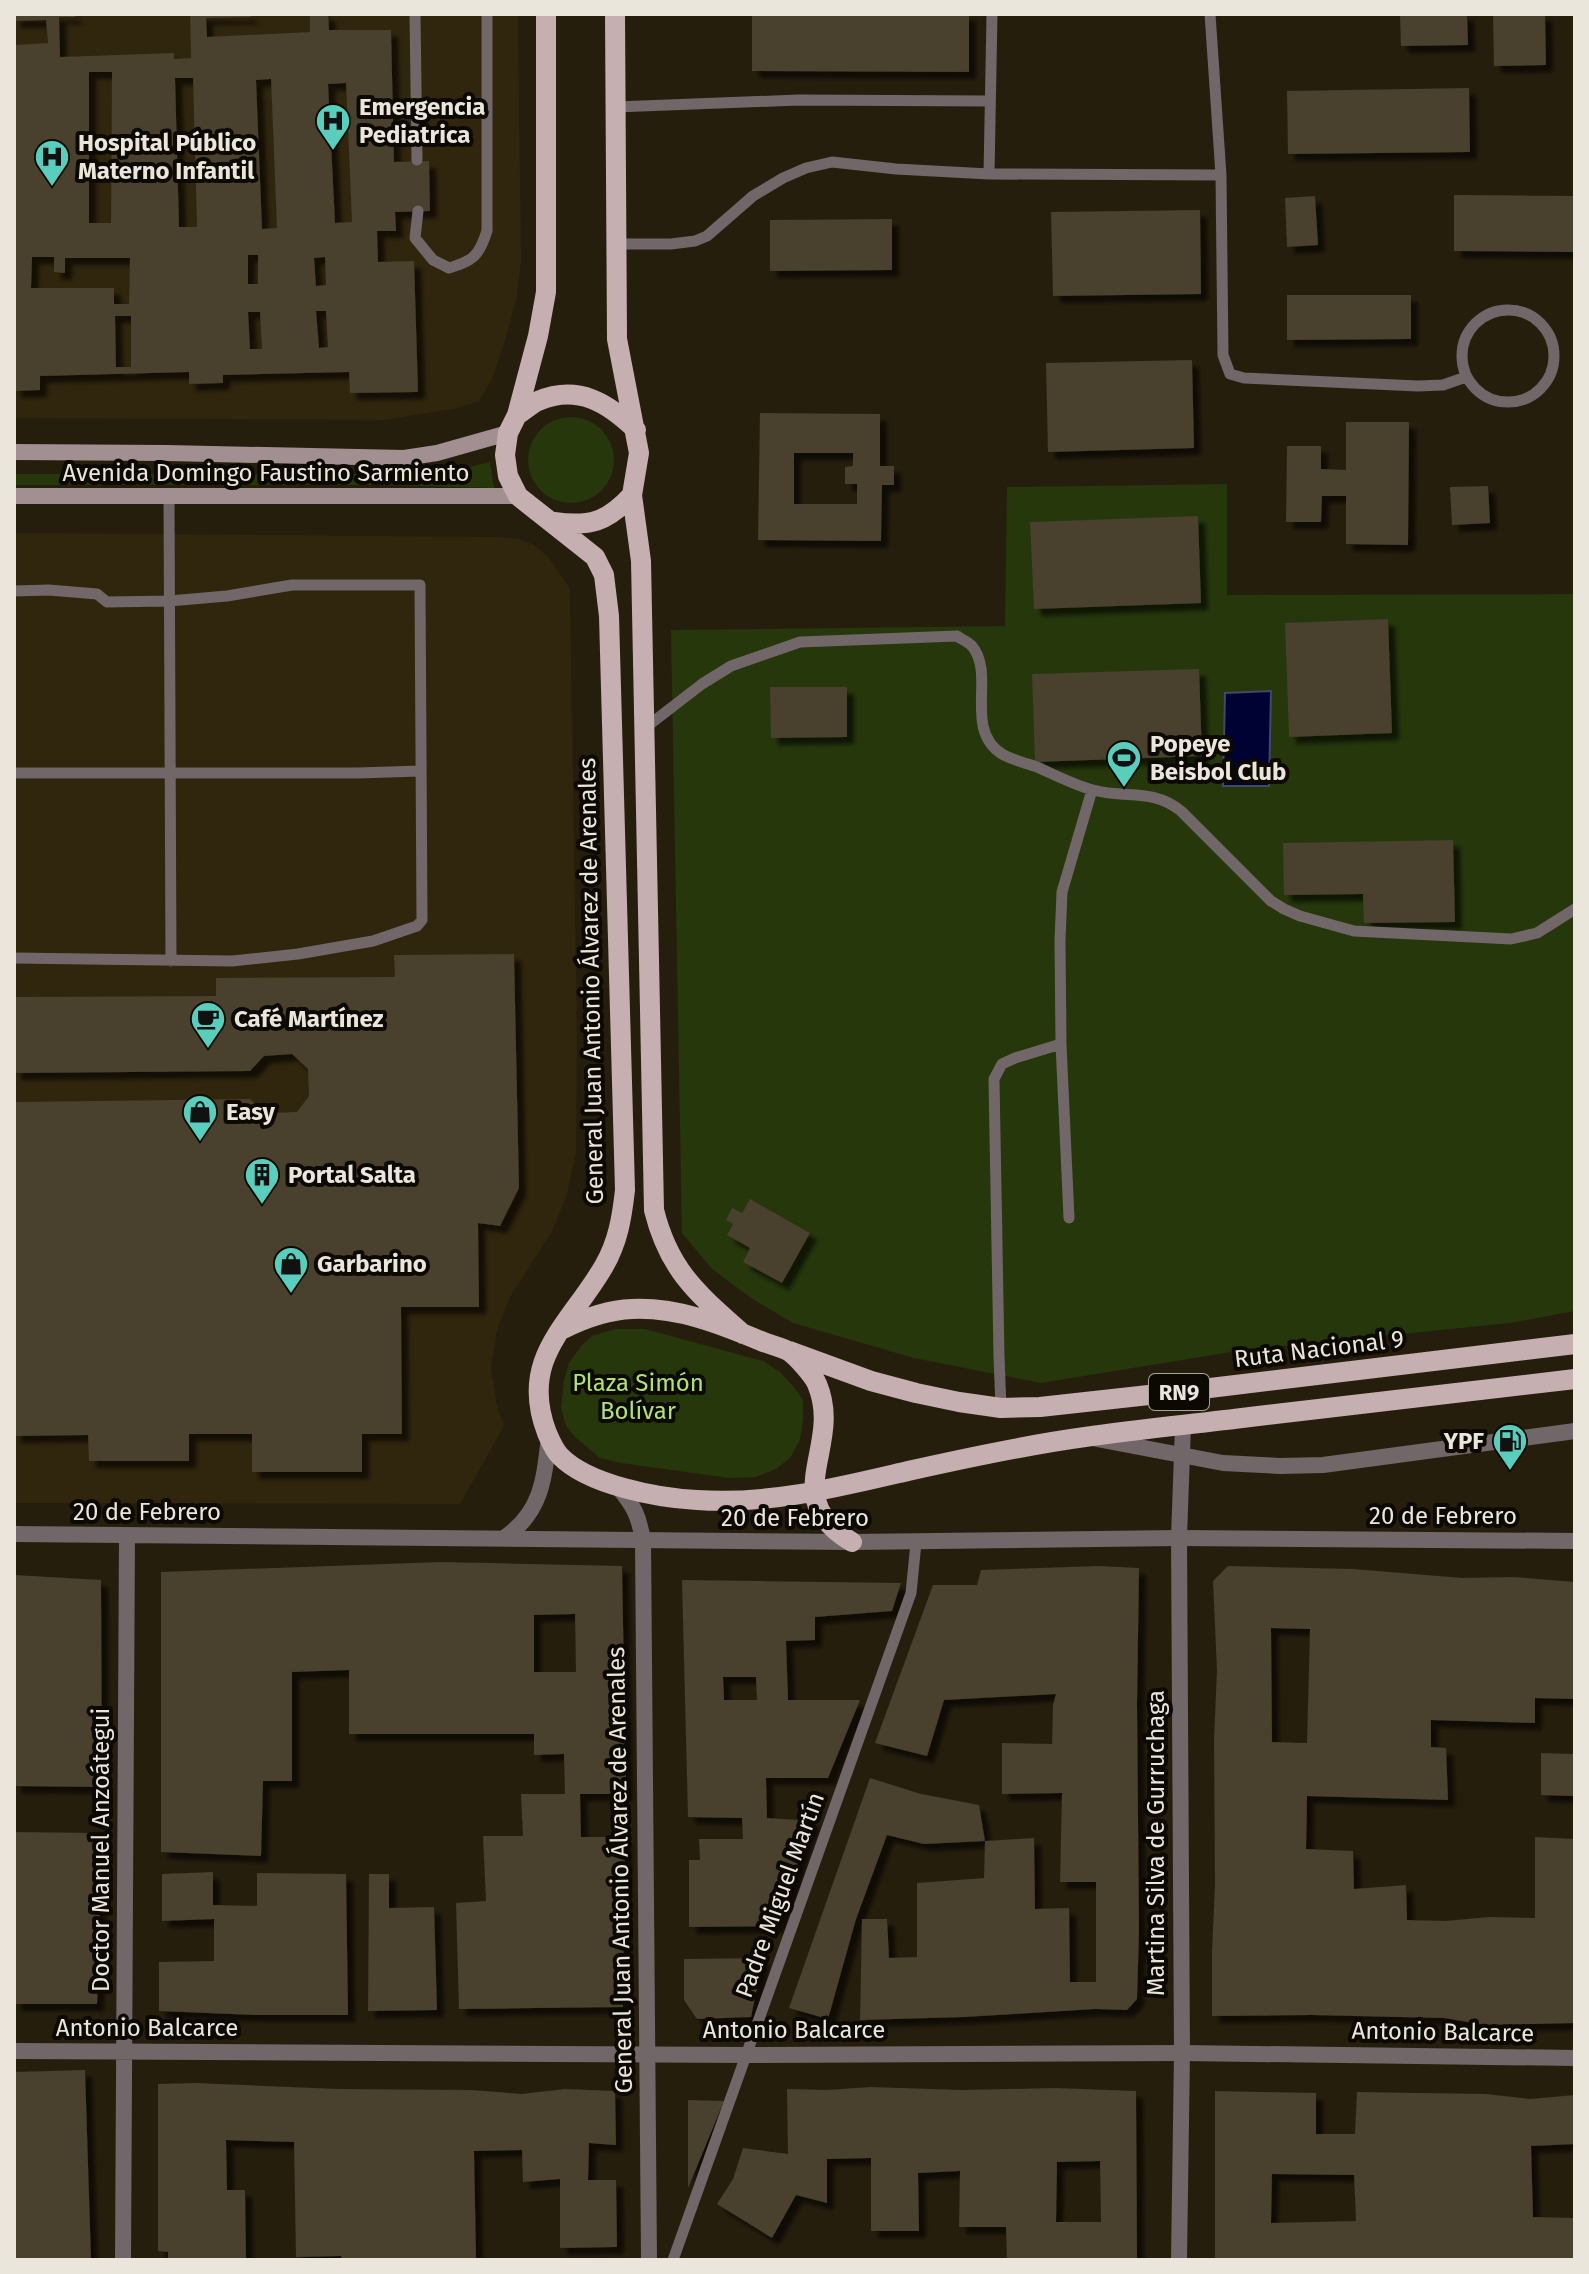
<svg xmlns="http://www.w3.org/2000/svg" width="1589" height="2274" viewBox="0 0 1589 2274" font-family="'Fira Sans',sans-serif">
	<style>
		.built { fill: #30250d }
		.green { fill: #25370b }
		.water { fill: #000233; stroke: #464665; stroke-width: 2 }
		.building { fill: #483f2d; fill-rule: evenodd; filter: url(#shadow) }
		.lines { fill: none; stroke-linecap: round; stroke-linejoin: round }
		.service { stroke: #716668; stroke-width: 11 }
		.minor { stroke: #716668; stroke-width: 16 }
		.tertiary { stroke: #716668; stroke-width: 16 }
		.secondary { stroke: #a18f91; stroke-width: 16 }
		.primary { stroke: #c6afb1; stroke-width: 20 }
		.labels { text-anchor: middle; stroke-width: 8; stroke-linejoin: round; paint-order: stroke }
		.shield { fill: #0c0903; stroke: #a8a49a; stroke-width: 2 }
		.shield-label { font-size: 22px; font-weight: bold; fill: #ebe6db }
		.poi-label { font-size: 24px; font-weight: bold; fill: #ebe6db; stroke: #0c0903; text-anchor: start }
		.street-label { font-size: 24px; fill: #ebe6db; stroke: #0c0903 }
		.park-label { font-size: 24px; fill: #b1e371; stroke: #0c0903 }
	</style>
	<defs>
		<filter id="shadow"><feDropShadow dx="7" dy="7" stdDeviation="2" flood-color="#0009"/></filter>
	</defs>
	<rect width="100%" height="100%" fill="#261e0d"/>
	<!-- built -->
	<path class="built" d="M14,14H518L521,260L516,300L506,337L492,379L479,401L459,408L383,420L14,418Z
		M14,533L498,537L519,539L534,545L548,557L570,589L577,1030L576,1153L566,1198L551,1233L510,1297L497,1330L491,1367L497,1406L504,1426L460,1504L14,1503Z"/>
	<!-- green -->
	<path class="green" d="M528 460a43 43 0 1 1 86 0a43 43 0 1 1-86 0Z
		M490,462L494,488L386,485H14V474H386L453,471Z
		M1227,484V595L1575,594V1311L1510,1323L1243,1350L1041,1383L914,1358L793,1323L751,1298L712,1269L682,1233L671,630L1005,626L1007,487Z
		M615,1329H645L763,1361L780,1372L794,1387L803,1400V1420L800,1440L790,1458L776,1469L756,1477L729,1478L621,1463L600,1458L575,1437L566,1426L561,1408L564,1380L569,1363L582,1345L592,1336Z"/>
	<!-- water -->
	<path class="water" d="M1271,691L1269,786H1223L1225,693Z"/>
	<!-- building -->
	<path class="building" d="M14,14H75V17H59L60,57L174,53V59L191,58L190,14H250L251,17L206,18L207,37L310,32V14H328L329,30H391L394,162L429,161L430,211L395,212L396,231H377L378,262L414,261L418,392L350,393L349,372L223,375V383L189,384V372L40,376V390L14,391V45L48,43L46,20L14,21ZM89,72H112L111,223H89ZM175,78H193L197,227H179ZM271,79L277,228L262,229L256,80ZM346,83L352,222L335,223L328,84ZM248,255H258V284H248ZM32,257H54V272L65,273V258H130L129,304H114V288H31ZM325,257L326,285L316,286L314,258ZM316,311H326L328,347L319,348ZM248,312H260L262,349H250ZM115,316H131V367H116Z
		M752,14H969V72L752,71Z
		M1400,14H1467L1468,45L1401,46Z
		M1493,14H1545L1546,65L1494,66Z
		M1469,88L1470,152L1288,154L1287,91Z
		M1454,195L1575,196V252L1454,251Z
		M1315,196L1318,245L1287,247L1285,198Z
		M1200,210L1201,294L1053,296L1051,212Z
		M892,219V270L770,271V220Z
		M1287,295H1411V339L1287,340Z
		M1192,360L1194,448L1048,452L1046,363Z
		M760,413L880,414V466H894V485H882L881,541L758,540ZM794,453H853V466L845,467V484H857V504H794Z
		M1346,422H1409L1408,545L1346,544V496H1322L1321,522H1286L1287,446H1321V469L1346,470Z
		M1488,486L1490,523L1452,525L1450,487Z
		M1198,516L1201,603L1034,609L1030,522Z
		M1388,619L1392,733L1289,737L1285,623Z
		M1199,669L1202,756L1035,762L1032,674Z
		M770,687H847V737L771,738Z
		M1453,840L1455,922L1364,923L1363,894L1284,895L1283,843Z
		M514,954L519,1188L500,1226L478,1223L479,1307H401L402,1434H362V1472H252V1434H189V1461H89L88,1435L14,1436V1102L250,1099L266,1113L297,1112L309,1096L308,1069L292,1054L264,1056L250,1071L14,1073V997L216,996V978L395,977L394,955Z
		M750,1199L810,1233L782,1283L743,1262L750,1248L727,1235L733,1224L726,1220L732,1208L742,1213Z
		M441,1562L622,1566L626,1794H580L581,1837H625L623,2007L459,2009L456,1903L486,1901L483,1836H523L521,1794H565L564,1754L534,1755V1734H349V1670L292,1672V1781H263L261,1856L161,1852V1572ZM575,1614L576,1672H534V1615Z
		M1099,1566L1139,1568L1137,1704L1139,1931L1137,1999L1127,2010L1095,2009L964,2017L860,2020L862,1919H887L889,1958L917,1957V1883L984,1878L985,1841L1034,1838L1035,1909L1069,1908L1070,1982H1096V1882H1060L1062,1793L1002,1794V1743L1052,1744L1053,1705L1056,1694L944,1700L927,1756L875,1743L933,1585H977L981,1570Z
		M1228,1566L1353,1569L1462,1578L1514,1577L1575,1582V1699L1535,1698V1723L1431,1720V1747L1446,1748L1448,1800L1307,1796L1306,1849L1353,1851L1354,1889L1406,1885L1407,1920L1445,1921L1489,1917L1535,1918V1837L1575,1839V2023L1485,2025L1444,2018L1311,2015L1212,2016V1952L1215,1883L1214,1740L1217,1670L1213,1581ZM1271,1628L1310,1629L1307,1743L1272,1742Z
		M14,1575L101,1580L102,1787L14,1786Z
		M682,1580L901,1583L892,1611L815,1617V1640L786,1641L788,1700H860L828,1778H766L767,1818L814,1821L805,1840L789,1896L777,1926L689,1927V1860H700L699,1839H743L742,1818L688,1817ZM723,1677H756L757,1700H724Z
		M1541,1753L1575,1754V1796L1541,1795Z
		M870,1778L921,1794L979,1805L985,1841L924,1844L887,1835L856,1919L828,2019L789,2008Z
		M14,1832L97,1833L100,1931L97,2004H14Z
		M213,1872V1905L257,1906V1873L346,1874L348,2015H258L159,2011V1962L214,1961V1919L162,1921V1874Z
		M369,1874H389V1908L434,1907L437,2010L368,2011Z
		M763,1958L751,2017L697,2019L684,2000V1959Z
		M85,2070L91,2260H14V2072Z
		M195,2083L339,2089L472,2090L521,2094L565,2089L615,2091L616,2145L589,2143L588,2180H616L617,2247L560,2248V2179L523,2182L522,2150L474,2151L476,2260H342L341,2256L296,2257L294,2142L226,2140L227,2190H245L246,2260H168V2252L158,2251V2084Z
		M870,2087L962,2090L1055,2088L1136,2091L1137,2260H1007L1006,2227H959L960,2171L918,2173L919,2231H871V2158L827,2159V2203L796,2195L772,2238L717,2204L733,2179L743,2148L788,2154L787,2089L827,2090ZM1100,2161L1101,2222H1056L1057,2162Z
		M1215,2091L1316,2093V2134H1355L1357,2092L1486,2094L1530,2099L1575,2095V2144L1531,2146L1533,2217L1575,2218V2260H1215ZM1272,2174L1354,2175L1356,2221L1271,2223Z
		M688,2100L724,2101L688,2188Z"/>
	<g class="lines">
		<!-- service -->
		<path class="service" d="M415,14L417,160
			M1210,14L1221,175L1223,355L1230,374L1244,378L1418,386L1443,385L1466,377
			M616,107L798,100L989,101
			M989,174L992,14
			M418,211L415,238L433,260L449,268C473,261 479,256 487,231V14
			M618,244H671L695,241L707,236L753,196L783,178L806,168L832,162L896,169L989,174L1221,175
			M1462 356a46 46 0 1 1 92 0a46 46 0 1 1-92 0Z
			M169,495L171,961
			M14,591L49,590L97,594L107,602L169,601L227,596L292,585H420L422,920L417,926L373,941L298,954L232,961L14,958
			M645,728L702,684L731,666L800,642L957,636C961,639 968,642 972,646C996,675 963,729 1002,754C1012,760 1026,763 1037,767C1055,775 1074,785 1093,790C1127,799 1152,788 1181,811L1271,901L1284,909L1300,916L1354,931L1511,939L1537,933L1575,909
			M14,773H358L420,771
			M1069,1218L1061,1044L1060,940L1062,892L1092,790
			M1001,1408L999,1356L994,1079L1002,1064L1015,1058L1061,1044
			M673,2260L911,1593L916,1543"/>
		<!-- minor -->
		<path class="minor" d="M1097,1439L1223,1463L1280,1466L1323,1465L1575,1431
			M14,1534L852,1542L1179,1538L1575,1541
			M504,1538C542,1512 544,1479 549,1437
			M14,2051L747,2055L1182,2053L1575,2058
			M123,2260L127,1536"/>
		<!-- tertiary -->
		<path class="tertiary" d="M618,1487C634,1506 639,1516 643,1541L649,2260
			M1179,2260L1182,2053L1179,1538L1183,1425"/>
		<!-- secondary -->
		<path class="secondary" d="M14,452L167,453L404,458L437,453L508,433
			M14,496H518"/>
		<!-- primary -->
		<path class="primary" d="M546,14V292L538,336L517,415L508,433L505,455L508,476L518,496L595,557L604,575L609,616L625,1190C622,1217 618,1242 604,1266C570,1325 518,1358 547,1433C550,1440 554,1450 560,1456C588,1485 658,1498 697,1500C769,1505 839,1487 908,1471C966,1458 1026,1445 1085,1437C1140,1429 1195,1424 1250,1417C1359,1404 1467,1391 1575,1379
			M615,14L617,339L639,453L632,495L641,561L654,1210C669,1271 698,1294 743,1334
			M517,415C524,411 531,404 538,401C578,384 608,403 636,430
			M554,522C590,527 607,522 632,495
			M563,1329C585,1318 607,1310 632,1309C678,1307 720,1324 761,1341C770,1345 782,1347 790,1352C797,1357 814,1376 817,1384C844,1447 776,1497 852,1542
			M789,1351L871,1381L916,1393L959,1402L1001,1408L1040,1407L1185,1391L1575,1344"/>
	</g>
	<!-- icons -->
	<defs>
		<symbol id="hospital-pin" viewBox="-11 -11 22 30"><path d="M0 17L-7.5 6A9.5 9.5 0 1 1 7.5 6Z" fill="#5acebd" stroke="#0c0903"/><path d="M-5-5h3v3.5h4V-5h3V5h-3V1.5h-4V5h-3Z" fill="#111"/></symbol>
		<symbol id="stadium-pin" viewBox="-11 -11 22 30"><path d="M0 17L-7.5 6A9.5 9.5 0 1 1 7.5 6Z" fill="#5acebd" stroke="#0c0903"/><path d="M0-5a6.5 5 0 1 0 0 10a6.5 5 0 1 0 0-10ZM-3.5-1.8h7v3.6h-7Z" fill="#111"/></symbol>
		<symbol id="cafe-pin" viewBox="-11 -11 22 30"><path d="M0 17L-7.5 6A9.5 9.5 0 1 1 7.5 6Z" fill="#5acebd" stroke="#0c0903"/><path d="M-5.5-4.5H6V0H3Q3 3.5 0 3.5H-2.5Q-5.5 3.5-5.5 0ZM3-3.2v2h1.7v-2ZM-6 4.5H4V6H-6Z" fill="#111"/></symbol>
		<symbol id="shop-pin" viewBox="-11 -11 22 30"><path d="M0 17L-7.5 6A9.5 9.5 0 1 1 7.5 6Z" fill="#5acebd" stroke="#0c0903"/><path d="M-5-2.5h2.3a2.7 3.5 0 0 1 5.4 0H5L5.5 6h-11ZM-1.5-2.5h3a1.5 2.3 0 0 0-3 0Z" fill="#111"/></symbol>
		<symbol id="building-pin" viewBox="-11 -11 22 30"><path d="M0 17L-7.5 6A9.5 9.5 0 1 1 7.5 6Z" fill="#5acebd" stroke="#0c0903"/><path d="M-4-6H4V6H1V3H-1V6H-4ZM-2.5-4.3h1.7v1.8h-1.7ZM.8-4.3h1.7v1.8H.8ZM-2.5-1h1.7V.8h-1.7ZM.8-1h1.7V.8H.8Z" fill="#111"/></symbol>
		<symbol id="fuel-pin" viewBox="-11 -11 22 30"><path d="M0 17L-7.5 6A9.5 9.5 0 1 1 7.5 6Z" fill="#5acebd" stroke="#0c0903"/><path d="M-5.5-6h7V0h2V4h1.3V-2.5L3-4.5l.8-.8L6-3V5H2.5V1h-1V6h-7ZM-4.2-4.7v3.2H.2V-4.7Z" fill="#111"/></symbol>
	</defs>
	<g fill-rule="evenodd">
		<use href="#hospital-pin" x="313" y="101" width="40" height="54"/>
		<use href="#hospital-pin" x="32" y="137" width="40" height="54"/>
		<use href="#stadium-pin" x="1104" y="738" width="40" height="54"/>
		<use href="#cafe-pin" x="188" y="999" width="40" height="54"/>
		<use href="#shop-pin" x="180" y="1092" width="40" height="54"/>
		<use href="#building-pin" x="242" y="1155" width="40" height="54"/>
		<use href="#shop-pin" x="271" y="1244" width="40" height="54"/>
		<use href="#fuel-pin" x="1490" y="1421" width="40" height="54"/>
	</g>
	<g class="labels">
		<!-- shield labels -->
		<rect class="shield" x="1149" y="1374" width="60" height="36" rx="6"/>
		<g class="shield-label">
			<text x="1179" y="1400">RN9</text>
		</g>
		<!-- poi labels -->
		<g class="poi-label">
			<text x="359" y="115">Emergencia<tspan x="359" dy="28">Pediatrica</tspan></text>
			<text x="78" y="151">Hospital Público<tspan x="78" dy="28">Materno Infantil</tspan></text>
			<text x="1150" y="752">Popeye<tspan x="1150" dy="28">Beisbol Club</tspan></text>
			<text x="234" y="1027">Café Martínez</text>
			<text x="226" y="1120">Easy</text>
			<text x="288" y="1183">Portal Salta</text>
			<text x="317" y="1272">Garbarino</text>
			<text x="1484" y="1449" text-anchor="end">YPF</text>
		</g>
		<!-- street labels -->
		<g class="street-label">
			<text x="266" y="481">Avenida Domingo Faustino Sarmiento</text>
			<text transform="translate(591 981) rotate(-91)" y="8">General Juan Antonio Álvarez de Arenales</text>
			<text transform="translate(1319 1349) rotate(-7)" y="8">Ruta Nacional 9</text>
			<text x="147" y="1520">20 de Febrero</text>
			<text x="1443" y="1524">20 de Febrero</text>
			<text x="795" y="1526">20 de Febrero</text>
			<text transform="translate(1156 1843) rotate(-90)" y="8">Martina Silva de Gurruchaga</text>
			<text transform="translate(101 1850) rotate(-90)" y="8">Doctor Manuel Anzoátegui</text>
			<text transform="translate(620 1870) rotate(-91)" y="8">General Juan Antonio Álvarez de Arenales</text>
			<text transform="translate(780 1895) rotate(-70)" y="8">Padre Miguel Martín</text>
			<text x="147" y="2036">Antonio Balcarce</text>
			<text x="794" y="2038">Antonio Balcarce</text>
			<text transform="translate(1443 2032) rotate(1)" y="8">Antonio Balcarce</text>
		</g>
		<!-- park labels -->
		<g class="park-label">
			<text x="638" y="1391">Plaza Simón<tspan x="638" dy="28">Bolívar</tspan></text>
		</g>
	</g>
	<!-- border -->
	<rect width="1589" height="2274" fill="none" stroke="#ebe6db" stroke-width="32"/>
</svg>
